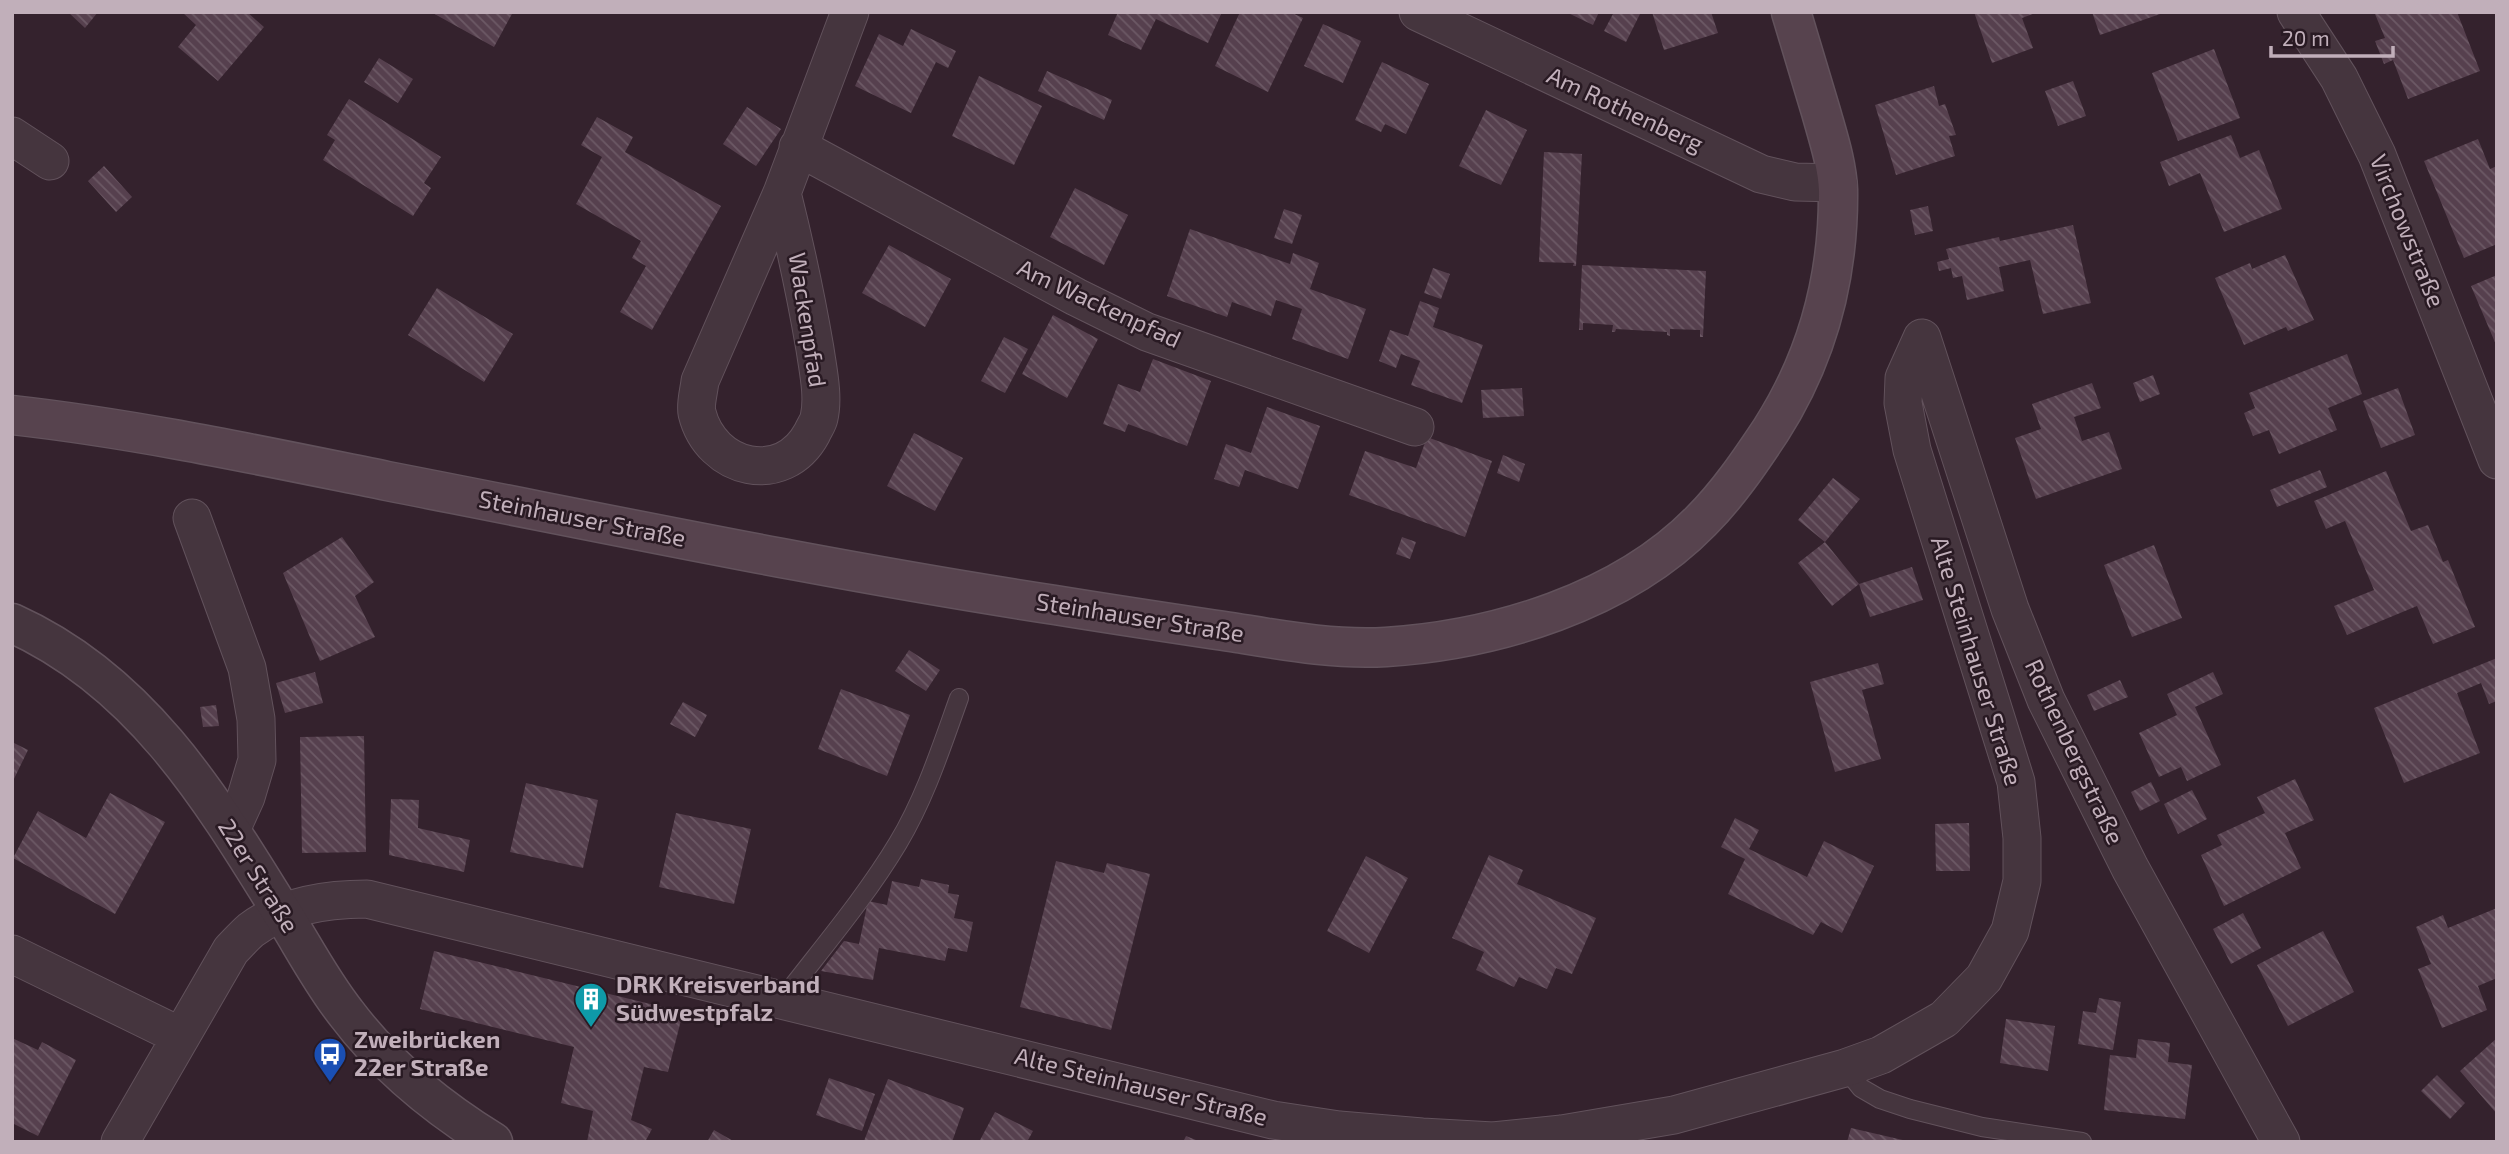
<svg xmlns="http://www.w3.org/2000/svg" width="2509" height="1154" viewBox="0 0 2509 1154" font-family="'Exo 2',sans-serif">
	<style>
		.building { fill: url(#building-back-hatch) }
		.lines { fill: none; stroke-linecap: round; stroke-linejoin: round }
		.service-casing { stroke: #62525c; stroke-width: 20 }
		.minor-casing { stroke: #62525c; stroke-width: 39 }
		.tertiary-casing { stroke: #62525c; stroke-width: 41 }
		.secondary-casing { stroke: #62525c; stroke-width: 41 }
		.service { stroke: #45353e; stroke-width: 18 }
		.minor { stroke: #45353e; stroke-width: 37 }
		.tertiary { stroke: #45353e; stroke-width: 38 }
		.secondary { stroke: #57434e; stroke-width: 38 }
		.labels { text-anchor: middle; stroke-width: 5; stroke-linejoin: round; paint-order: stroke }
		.street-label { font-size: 24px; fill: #c1afba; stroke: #291a23 }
		.poi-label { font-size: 24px; font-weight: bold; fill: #c1afba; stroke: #291a23; text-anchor: start }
	</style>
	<defs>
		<pattern id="building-back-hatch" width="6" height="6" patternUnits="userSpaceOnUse" patternTransform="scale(1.75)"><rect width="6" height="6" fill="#56404e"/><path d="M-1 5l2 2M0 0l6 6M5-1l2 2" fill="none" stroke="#6c5965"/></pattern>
	</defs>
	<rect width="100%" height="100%" fill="#34222d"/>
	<!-- building -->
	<path class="building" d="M68,12H98L85,28Z
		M182,12H247L264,27L218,81L178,47L196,25Z
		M431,12H513L494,47Z
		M1118,12H1222L1208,43L1156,19L1141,50L1108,35Z
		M1240,12H1290L1303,18L1268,92L1215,66Z
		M1566,12H1599L1593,25Z
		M1614,12H1641L1626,42L1604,31Z
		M1652,12H1711L1718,33L1664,50Z
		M1974,12H2038L2022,18L2033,48L1992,63Z
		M2092,12H2163V13L2100,35Z
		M2380,12H2457L2480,71L2408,99L2393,60L2384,64L2375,41L2385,38L2375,14Z
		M1323,24L1361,41L1343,83L1304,66Z
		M911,29L956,51L948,68L936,62L911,113L855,86L879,34L903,46Z
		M2214,49L2240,118L2178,141L2152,73Z
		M379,58L413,79L398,103L364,82Z
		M1382,62L1429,84L1406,134L1385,124L1381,132L1355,120Z
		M1047,71L1112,100L1104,120L1038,91Z
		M979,76L1042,106L1014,165L952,136Z
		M2073,81L2086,116L2058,126L2045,91Z
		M1934,86L1939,106L1945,104L1956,135L1949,136L1955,156L1896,175L1875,105Z
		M349,99L441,157L424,183L431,188L413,216L323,160L335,140L327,135Z
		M747,107L781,129L756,166L723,144Z
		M1486,110L1527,130L1501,185L1459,166Z
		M597,117L633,137L625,152L721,206L652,330L620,312L646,266L632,258L641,241L576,204L602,157L581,145Z
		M2231,135L2240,158L2259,150L2282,209L2224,232L2200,173L2169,186L2160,162Z
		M2478,139L2490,169L2497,166V244L2464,258L2424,161Z
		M1544,152L1582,154L1576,266H1573L1574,263L1539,262Z
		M104,166L132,197L116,212L88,181Z
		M1075,188L1128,215L1104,265L1050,237Z
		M1928,206L1933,231L1915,235L1910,210Z
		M1284,209L1302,215L1292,244L1274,238Z
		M2073,225L2091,303L2043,314L2030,260L1999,267L2004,291L1967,300L1962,276L1953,278L1951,268L1939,271L1937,262L1949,259L1946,249L1999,237L2000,241Z
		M1190,229L1290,264L1293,253L1319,263L1310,289L1366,309L1348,359L1292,339L1302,309L1276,300L1271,316L1232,302L1227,317L1167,296Z
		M889,245L951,279L925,327L862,293Z
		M2285,255L2314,320L2288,331L2286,327L2244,345L2215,278L2250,263L2252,269Z
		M1582,265L1706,271L1703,337H1700V330L1670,329V336L1667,335V332L1616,329L1615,332H1612L1613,325L1583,323V330H1579Z
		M1433,268L1450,274L1441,299L1424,293Z
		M2497,275V347L2471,286Z
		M437,288L513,334L484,382L408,335Z
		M1420,301L1439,308L1433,327L1483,345L1462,403L1411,385L1420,361L1401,354L1396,368L1379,361L1390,330L1408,336Z
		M1053,315L1098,339L1067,398L1022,374Z
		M1004,337L1028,349L1005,393L981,381Z
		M2347,354L2362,394L2328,408L2337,430L2279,454L2269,430L2253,436L2244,413L2255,408L2249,393Z
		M1153,359L1211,381L1187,446L1128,424L1125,432L1103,424L1118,384L1140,392Z
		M2153,375L2160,394L2140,402L2133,383Z
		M2092,383L2101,408L2074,417L2082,441L2109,432L2122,469L2036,499L2015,438L2041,429L2032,404Z
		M1522,388L1524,416L1483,418L1481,390Z
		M2398,388L2415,435L2381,448L2363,401Z
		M1267,407L1320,426L1298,489L1245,470L1239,487L1214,479L1226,444L1251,453Z
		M914,433L963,458L935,511L887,486Z
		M1427,437L1492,461L1465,537L1349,495L1365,451L1416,468Z
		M1503,455L1525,464L1519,482L1497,473Z
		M2320,470L2327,487L2277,507L2270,490Z
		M2386,471L2411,531L2428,525L2443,562L2448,560L2475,627L2433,644L2417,606L2347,635L2334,606L2374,590L2345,521L2326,529L2314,501Z
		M1833,478L1860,499L1825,542L1859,584L1832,606L1798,563L1825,542L1798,520Z
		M342,537L374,582L355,596L375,637L320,661L283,573Z
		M1402,537L1416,542L1410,559L1396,554Z
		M2154,545L2182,618L2132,637L2104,565Z
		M1912,567L1923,600L1870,617L1859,584Z
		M909,650L940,670L926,691L895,671Z
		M2497,658V701L2489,704L2481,683L2457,693L2480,753L2404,783L2374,708Z
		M1878,663L1884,684L1862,690L1881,759L1835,772L1810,682Z
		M315,672L323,703L285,713L276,683Z
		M2213,672L2223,694L2195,707L2221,765L2187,781L2181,767L2159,777L2139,733L2177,715L2167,694Z
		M2120,680L2128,697L2094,711L2087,695Z
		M841,689L910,715L887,776L818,749Z
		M683,702L707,715L695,737L670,724Z
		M216,705L219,726L203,727L200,707Z
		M364,736L366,852L302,853L300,737Z
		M12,742L28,750L12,783Z
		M2295,779L2314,820L2285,833L2301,868L2224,906L2201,855L2222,845L2217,835L2265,813L2257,797Z
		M2151,782L2160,801L2140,811L2131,792Z
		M526,783L598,800L583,868L510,852Z
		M2192,790L2207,819L2178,834L2164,804Z
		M110,793L165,822L115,914L13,858L38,811L86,838Z
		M391,799L419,800L418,828L470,840L464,872L389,855Z
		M676,813L751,829L734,904L659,887Z
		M1735,818L1759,830L1749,849L1807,877L1824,841L1874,866L1842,933L1821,922L1813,935L1728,894L1745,859L1721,847Z
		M1969,823L1970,871H1936L1935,824Z
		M1489,855L1523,870L1517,884L1596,918L1572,974L1556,968L1547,989L1519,977L1514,987L1476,970L1484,952L1452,938Z
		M1366,856L1408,878L1369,953L1327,931Z
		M1056,861L1104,873L1107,863L1150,874L1111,1030L1020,1007Z
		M921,879L949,885L948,893L959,895L954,918L973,922L967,952L948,948L945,961L879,948L873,980L821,971L844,941L859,944L868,901L887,905L892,881L919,887Z
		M2497,908V978L2478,986L2487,1010L2442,1028L2418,969L2431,964L2416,927L2443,915L2448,928Z
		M2243,913L2261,948L2231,964L2213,929Z
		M2323,931L2354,992L2288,1026L2257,965Z
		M434,951L683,1012L668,1072L644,1067L631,1120L652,1129L645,1142H587L593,1111L561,1103L574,1047L420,1009Z
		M2099,998L2121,1002L2113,1050L2078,1044L2083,1011L2096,1013Z
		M2006,1019L2055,1026L2048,1071L2000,1063Z
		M12,1038L38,1050L42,1042L76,1060L38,1136L12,1123Z
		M2497,1038V1114L2460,1071Z
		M2138,1039L2170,1043L2168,1062L2192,1065L2185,1119L2104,1110L2110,1055L2136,1058Z
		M2437,1075L2465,1103L2450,1119L2421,1091Z
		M829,1078L875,1094L862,1131L816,1115Z
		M888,1079L964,1108L952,1142L864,1141Z
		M995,1112L1033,1131L1027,1142H979Z
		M1851,1128L1907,1141V1142H1847Z
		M714,1130L735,1142H707Z
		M1186,1136L1201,1142H1183Z"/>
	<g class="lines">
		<defs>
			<path id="service" d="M783,999C822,948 865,898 898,843C925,798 941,748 959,698
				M1845,1068L1861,1088L1880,1099L1910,1109L1982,1127L2082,1142"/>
			<path id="minor" d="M1418,12L1761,174L1795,182L1838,183
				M2296,12L2339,78L2377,155L2497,460
				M12,136L50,161
				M798,147L1076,297L1147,332L1415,427
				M782,193C795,245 806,296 815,349C818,370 824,397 819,418C818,423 814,428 812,433C783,487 711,470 697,413C695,404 699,391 700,381L782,193L850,12
				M1922,338L2010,609L2046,700L2130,868L2281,1142
				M192,518L247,668L256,719L257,760L246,797L231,830
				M12,954L180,1036
				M120,1142L231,950C237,944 244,936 251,930C284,905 327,899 367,899L1273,1120L1339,1130L1422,1137L1493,1141L1562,1134L1674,1115L1845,1068L1881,1055L1944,1019L1984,978L2010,931L2022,881V838L2016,782L1912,450L1903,403L1904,378L1922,338"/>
			<path id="tertiary" d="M12,623C143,682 213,801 286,919C305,950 323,984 346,1013C385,1065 438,1108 493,1142"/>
			<path id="secondary" d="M12,415C138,429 263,456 387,481C609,524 831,571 1055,605C1116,615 1177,624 1237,633C1286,641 1336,650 1386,647C1495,640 1622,602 1701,521C1728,494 1749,463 1771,430C1817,358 1839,276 1838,190C1837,164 1828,137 1821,112C1811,78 1801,45 1791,12"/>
		</defs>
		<!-- service casing -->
		<use href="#service" class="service-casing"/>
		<!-- minor casing -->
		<use href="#minor" class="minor-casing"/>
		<!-- tertiary casing -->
		<use href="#tertiary" class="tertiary-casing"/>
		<!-- secondary casing -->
		<use href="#secondary" class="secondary-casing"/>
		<!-- service -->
		<use href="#service" class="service"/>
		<!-- minor -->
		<use href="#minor" class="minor"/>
		<!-- tertiary -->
		<use href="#tertiary" class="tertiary"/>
		<!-- secondary -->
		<use href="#secondary" class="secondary"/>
	</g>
	<!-- icons -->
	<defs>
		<symbol id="building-pin" viewBox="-11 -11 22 30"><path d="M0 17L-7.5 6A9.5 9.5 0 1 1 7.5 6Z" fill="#0f9aa8" stroke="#291a23"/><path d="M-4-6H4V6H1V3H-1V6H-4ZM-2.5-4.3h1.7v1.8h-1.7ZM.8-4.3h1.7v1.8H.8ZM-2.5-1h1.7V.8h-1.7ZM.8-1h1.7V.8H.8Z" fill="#fff"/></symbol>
		<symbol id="bus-pin" viewBox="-11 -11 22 30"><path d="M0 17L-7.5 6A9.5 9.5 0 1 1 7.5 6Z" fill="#1a4fb4" stroke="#291a23"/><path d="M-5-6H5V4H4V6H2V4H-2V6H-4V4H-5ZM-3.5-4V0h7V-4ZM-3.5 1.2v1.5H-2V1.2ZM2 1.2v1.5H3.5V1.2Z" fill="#fff"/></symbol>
	</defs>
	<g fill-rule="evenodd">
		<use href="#building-pin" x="572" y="980" width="38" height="52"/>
		<use href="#bus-pin" x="311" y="1035" width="38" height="52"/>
	</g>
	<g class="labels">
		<!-- street labels -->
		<g class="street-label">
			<text transform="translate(1625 110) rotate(25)" y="8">Am Rothenberg</text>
			<text transform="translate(2407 231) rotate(68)" y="8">Virchowstraße</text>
			<text transform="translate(1099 304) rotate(25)" y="8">Am Wackenpfad</text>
			<text transform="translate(807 320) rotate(81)" y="8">Wackenpfad</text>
			<text transform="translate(582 519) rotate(11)" y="8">Steinhauser Straße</text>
			<text transform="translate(1140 618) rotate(9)" y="8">Steinhauser Straße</text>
			<text transform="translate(1976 661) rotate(73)" y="8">Alte Steinhauser Straße</text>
			<text transform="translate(2074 752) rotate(65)" y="8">Rothenbergstraße</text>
			<text transform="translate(258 876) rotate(58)" y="8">22er Straße</text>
			<text transform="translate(1141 1087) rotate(14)" y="8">Alte Steinhauser Straße</text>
		</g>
		<!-- poi labels -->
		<g class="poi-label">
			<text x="616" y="993">DRK Kreisverband<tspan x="616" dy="28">Südwestpfalz</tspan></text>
			<text x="354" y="1048">Zweibrücken<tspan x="354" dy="28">22er Straße</tspan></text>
		</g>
	</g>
	<!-- border -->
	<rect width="2509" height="1154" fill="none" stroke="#c1afba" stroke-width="28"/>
	<!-- scale -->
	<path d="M2271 46v10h122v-10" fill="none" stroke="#c1afba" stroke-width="3.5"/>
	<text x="2282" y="46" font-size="21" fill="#c1afba" stroke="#291a23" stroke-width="5" paint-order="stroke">20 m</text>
</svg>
